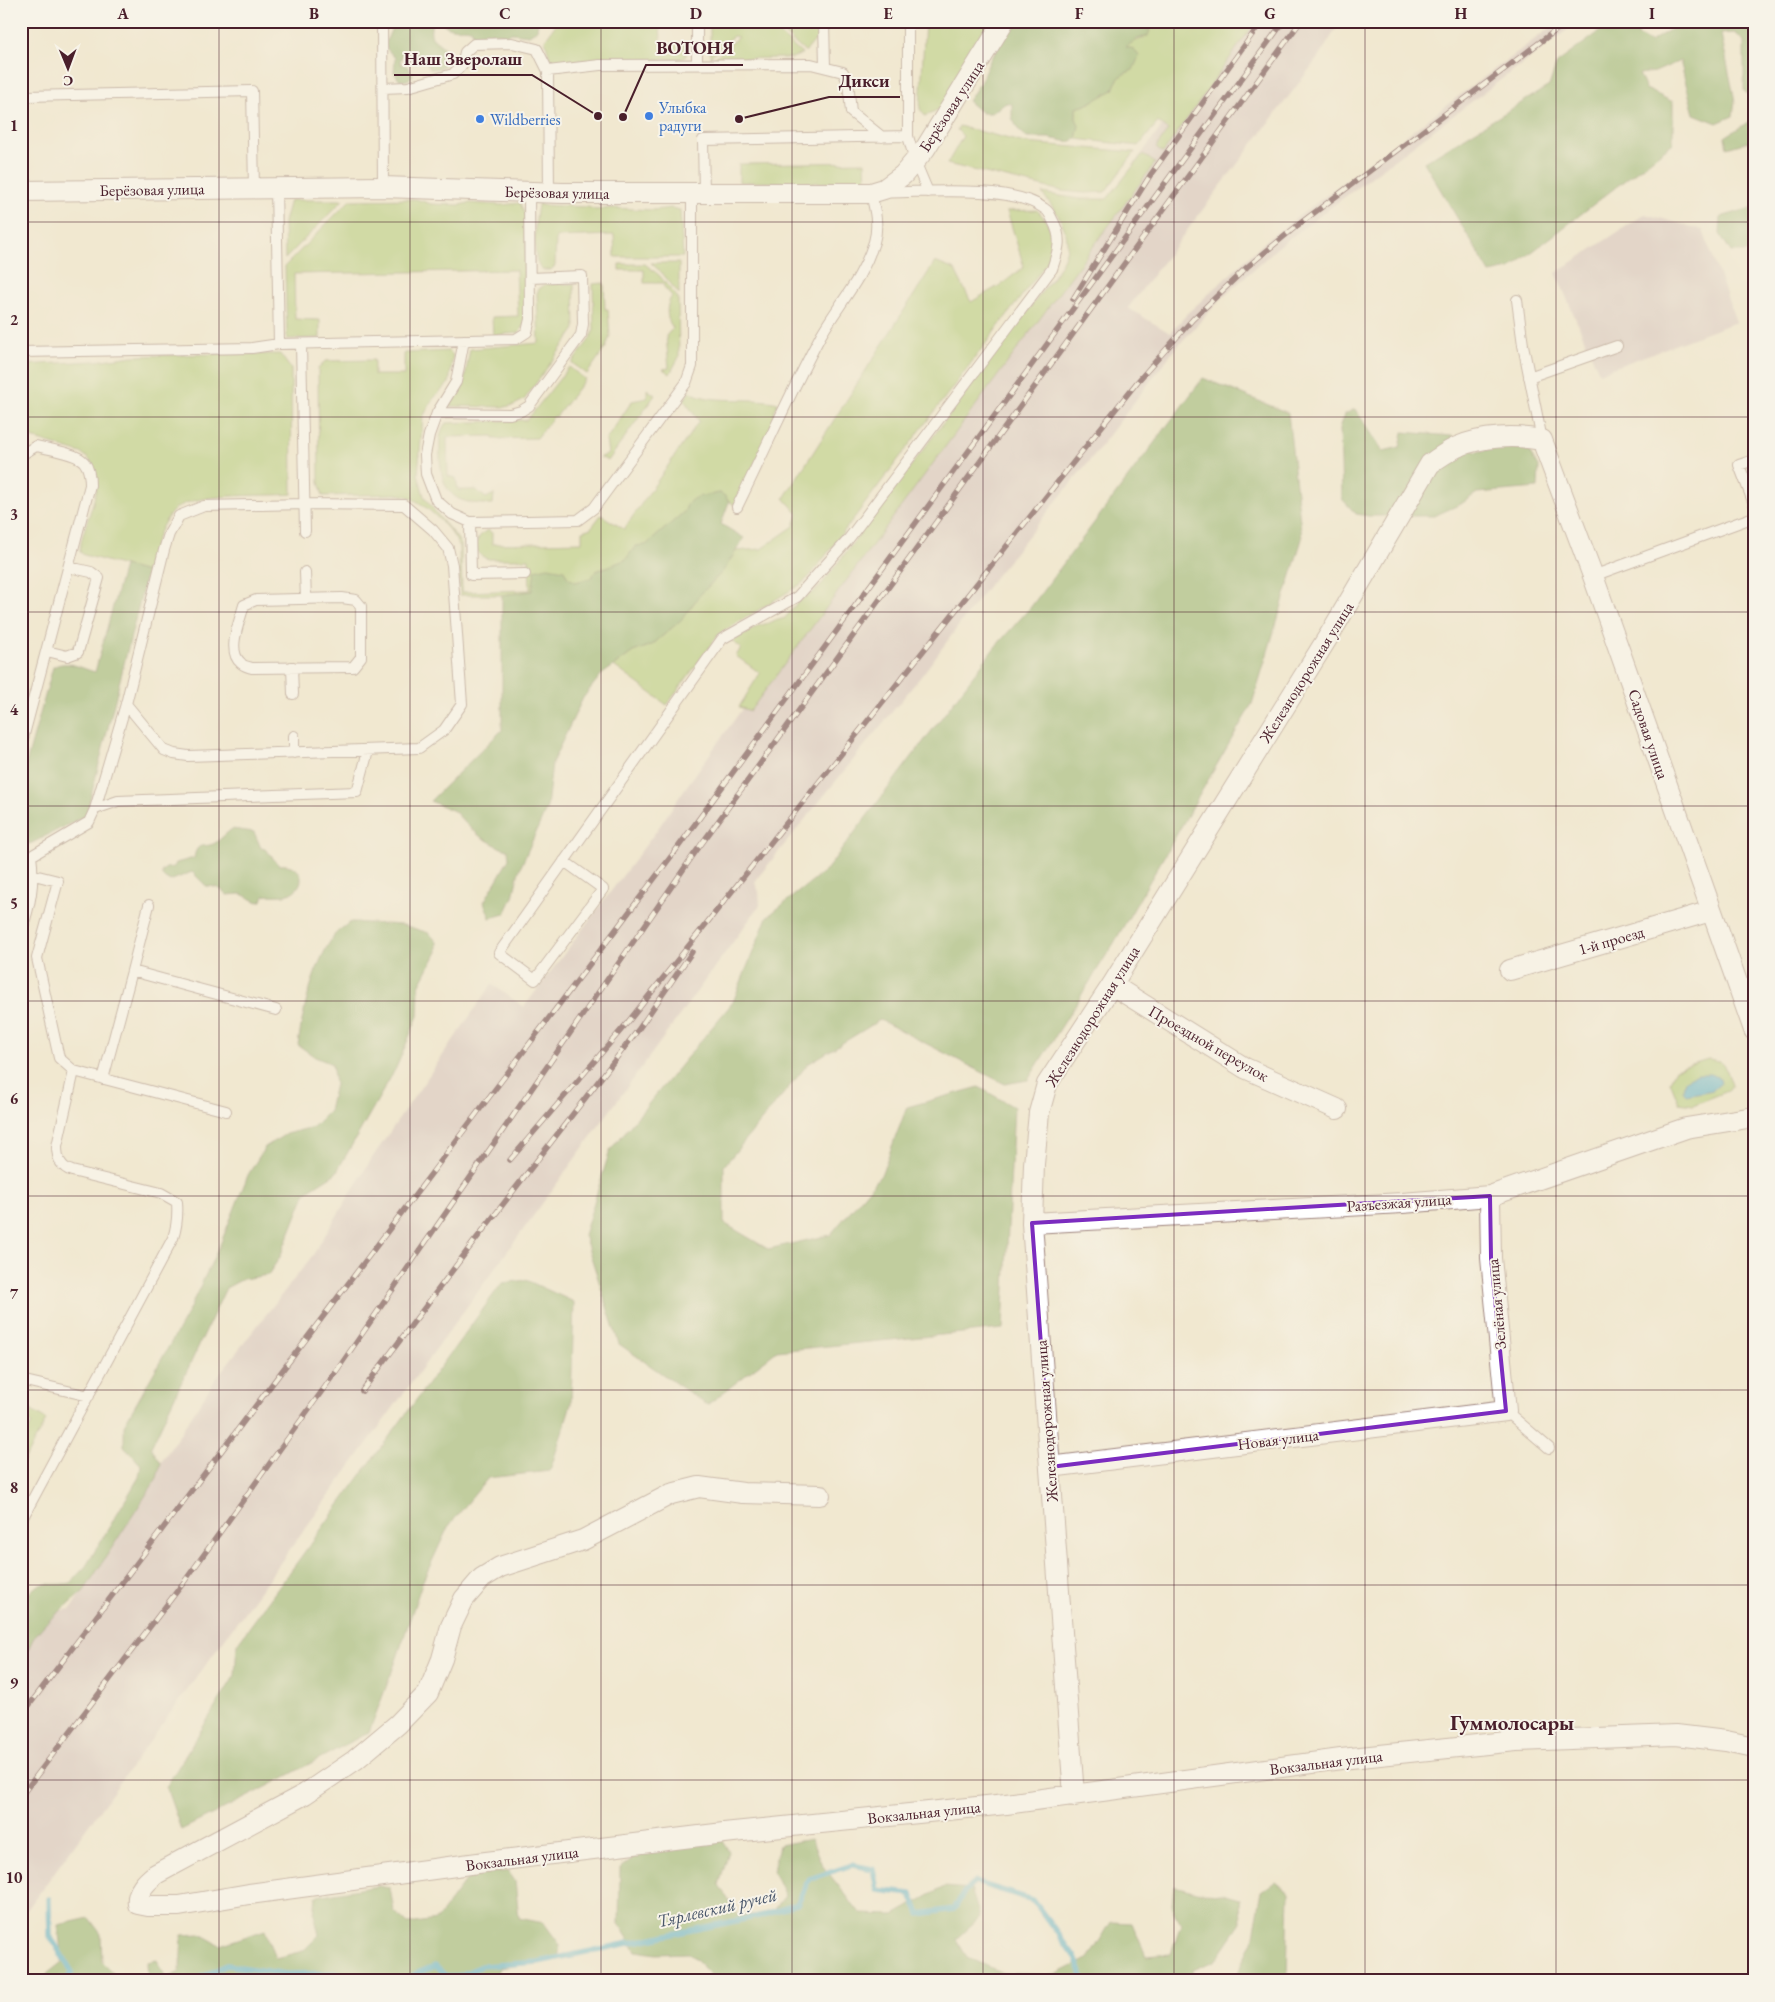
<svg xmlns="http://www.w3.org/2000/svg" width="1775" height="2002" viewBox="0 0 1775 2002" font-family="'EB Garamond',serif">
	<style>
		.industrial { fill: #d2bfbf }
		.green { fill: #aac971; stroke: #7a744e }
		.forest { fill: #87ad63; stroke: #686647 }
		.water { fill: #4babca; stroke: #4a657a }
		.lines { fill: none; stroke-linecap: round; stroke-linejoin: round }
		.stream { stroke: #4babca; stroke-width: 5.5 }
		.lane-casing { stroke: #9e847e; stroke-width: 12 }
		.street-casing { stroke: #9e847e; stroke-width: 22 }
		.lane { stroke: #fff; stroke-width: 10 }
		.street { stroke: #fff; stroke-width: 20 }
		.rail-casing { stroke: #4a1f2b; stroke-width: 5.5 }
		.rail { stroke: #f7f3e8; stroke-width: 4; stroke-dasharray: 11; stroke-linecap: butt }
		.marked { fill: none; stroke: #7b2cbf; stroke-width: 4; stroke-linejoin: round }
		.grid { fill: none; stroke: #4a1f2b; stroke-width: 1; stroke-opacity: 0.55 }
		.shop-dot { fill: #3f7fe0; stroke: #f7f3e8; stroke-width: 2 }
		.labels { text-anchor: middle; stroke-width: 4; stroke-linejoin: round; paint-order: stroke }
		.street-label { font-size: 16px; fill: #4a1f2b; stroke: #f7f3e8 }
		.shop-label { font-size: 16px; fill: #366cbe; stroke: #f7f3e8; text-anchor: start }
		.water-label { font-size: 18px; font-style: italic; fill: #4a576b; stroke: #f7f3e8 }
		.district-label { font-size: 21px; font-weight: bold; fill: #4a1f2b; stroke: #f7f3e8 }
		.leader { fill: none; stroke: #4a1f2b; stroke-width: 2 }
		.callout-dot { fill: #4a1f2b; stroke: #f7f3e8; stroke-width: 2 }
		.callout-label { font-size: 18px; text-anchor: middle; font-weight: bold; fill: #4a1f2b; stroke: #f7f3e8; stroke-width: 4; stroke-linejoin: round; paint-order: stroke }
		.neatline { fill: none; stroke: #4a1f2b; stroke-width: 2 }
		.grid-label { font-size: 16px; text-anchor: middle; font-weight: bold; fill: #4a1f2b }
	</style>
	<rect width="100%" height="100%" fill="#f7f3e8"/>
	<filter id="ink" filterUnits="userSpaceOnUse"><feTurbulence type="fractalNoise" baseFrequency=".02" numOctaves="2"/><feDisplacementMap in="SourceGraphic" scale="10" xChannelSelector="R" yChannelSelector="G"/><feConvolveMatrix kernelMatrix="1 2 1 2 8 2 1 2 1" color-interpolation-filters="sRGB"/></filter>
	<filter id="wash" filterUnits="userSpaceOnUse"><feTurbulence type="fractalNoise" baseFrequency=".0096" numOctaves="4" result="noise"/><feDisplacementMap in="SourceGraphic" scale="20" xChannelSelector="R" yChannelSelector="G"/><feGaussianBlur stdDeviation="1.12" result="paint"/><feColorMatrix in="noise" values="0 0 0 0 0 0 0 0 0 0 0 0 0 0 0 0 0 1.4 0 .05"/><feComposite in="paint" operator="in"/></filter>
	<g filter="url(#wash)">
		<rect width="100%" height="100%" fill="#f1e8d0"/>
		<!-- industrial -->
		<path class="industrial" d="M1239,21H1341L1318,58L1128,308L1170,333L1188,313L1268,239L1559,21H1579L1278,247L1220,300L1174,350L1094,455L995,577L922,675L759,876L755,882L759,892L760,905L21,1918V1655L52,1612L71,1609L141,1493L217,1377L313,1255L372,1158L492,984L524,1007L657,830L684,790L1063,261Z
			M1645,214L1703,230L1736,322L1599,373L1556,273Z"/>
		<!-- green -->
		<path class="green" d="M558,21H660L661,43L686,44V56L682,59L553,61L550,59L545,40Z
			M710,21H820V35L805,52L776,27L777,32L802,54L792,58L713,59L738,37L733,36L710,57Z
			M925,21H992L941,108L925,116L920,109Z
			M1149,21H1256L1163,153L1156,148L1168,130L1158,122L1139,146L1076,139L1079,125L1076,119V108L1086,105L1113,90C1117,78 1121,74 1133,70L1125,48L1130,43L1144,38L1146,24Z
			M959,126L1025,143L1135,152L1105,192L1085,193L1062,191L947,164L963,136L957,130Z
			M1143,154L1155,163L750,711L739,707L760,673L736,656L741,648L732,641L758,626L785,618L797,603L819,588L1054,276C1059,267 1066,257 1067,247C1069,227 1053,207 1042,193L1079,199H1107Z
			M865,162L866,183L739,182V164Z
			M416,199L431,204L459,205L469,203L501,205L520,203L525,215L528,318L519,333L493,335L492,317L518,316L516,270L294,274L295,319L320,320V338L287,339L285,266L350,200Z
			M290,200H343L285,259L284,222Z
			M539,202L540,205L588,207L596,210L611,208L654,210L671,208L680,210L683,257H615L614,235L556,237L555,266L551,270H542C531,262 535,215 539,202Z
			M1037,210C1054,227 1053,239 1048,261L811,575L801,584L719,634L667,705L614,666L633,652L652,645L681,620L699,596L724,570L736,551L761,549L794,526L798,514L784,498L935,262L955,270L971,302L1002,284L1024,267L1007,211Z
			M651,263H679V294L662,273Z
			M619,264H645L659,275L678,298L679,357L670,374L663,369L669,368L666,336L673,328C666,319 665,306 672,296L664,287L663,283H644V270H619Z
			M604,283L605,309H608L610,336L606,347L587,374L572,363L590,339L594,330L593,284Z
			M546,284H574L575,329L524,400L514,405L505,407L448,406L464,383L470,349L539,343L537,293L539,289Z
			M449,351L453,355L449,383L433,399L423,417L418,474L424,496L440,518L457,538L461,545L462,592L530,590L529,559H489C471,555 473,537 488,530L492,533V544L582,542V531L591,528L601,515L624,529L699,421L684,400L690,391C707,405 753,396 778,403L774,412L779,414L734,505L720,493L698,497L685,511L646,546H636L625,560L596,571L591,578L576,582L568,578L532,591L502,595H460L459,547C453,529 425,504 409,497C405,495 401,495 397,494L323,496L319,482L318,369L325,361L374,360V375H404V353Z
			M216,354H280L291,369L292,494C265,497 189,491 172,512C157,529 153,551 147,572L84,555L80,552C80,523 117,474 81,453L35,439L29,438L21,444V365L96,361L133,356Z
			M569,367L585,379L556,417L554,416L537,438L493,439V436L447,437L448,476L456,478L458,490H476L486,498L494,494L493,504C456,505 441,495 440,456C440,444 438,433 446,423L527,420Z
			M647,389L655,395L608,461L600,457L608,454L606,440L632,401L647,398Z
			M1708,1059L1720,1061L1727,1071L1732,1085L1728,1091L1693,1105L1679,1103L1670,1081L1676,1069Z
			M21,1404L46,1420L21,1466V1446L27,1437L25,1435L32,1424L21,1417Z"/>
		<!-- forest -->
		<path class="forest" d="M395,21H432C432,25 430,30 431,34C431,41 446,45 449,55C447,66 441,69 430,69L423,57L404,52L400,61L402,65L407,66L413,74C410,81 405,81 399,80L394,72L395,58L386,48L385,44Z
			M441,21H538L537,30L529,35L512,33L504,35L492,32L487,40H474L472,30C463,25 450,34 441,21Z
			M1017,21H1149L1145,28L1150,30L1148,36L1137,39L1126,47L1134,49L1139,56L1133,70C1121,74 1117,78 1113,90L1086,105L1076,108V119L1079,125L1076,139L1069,142L1049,138H1027L1019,131L1012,118V104L1006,103L991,113H982L968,101L980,83L991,58L1010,28Z
			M1614,21H1649L1643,26L1637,35L1650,42L1684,21H1754V99L1744,91V41L1735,33L1721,34L1735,101L1733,116L1717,123L1694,114L1680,61L1655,72L1639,74L1646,89L1673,102V143L1510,269L1490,273L1424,162L1549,86L1557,63Z
			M1754,118V140L1727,148L1725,137Z
			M1754,207V243L1750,252H1731L1720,234L1721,217Z
			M1203,378L1288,413L1302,539L1252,704L1114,943L1028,1080L1005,1084L880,1020L808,1064L724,1166V1223L768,1249L830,1235L881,1175L907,1107L979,1087L1014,1107L1003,1329L777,1351L707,1405L619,1344L584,1235L610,1150L733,1002L767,917L827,869L995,647L1030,608Z
			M1355,409L1383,451L1400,447L1403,432L1452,436L1476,452L1505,446L1529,451L1539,467L1538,488L1477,493L1461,504L1434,516H1369L1356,514L1342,499L1340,428L1345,414Z
			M720,493L725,496L729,502L721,524L744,538L724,570L699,596L681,620L652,645L633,652L601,675L583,698L552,763L547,807L519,871L513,897L505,914L490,918L484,902L509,859L508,850L501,848L481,837L469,827L454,811L430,801L502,730V595L532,591L535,570L548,567L564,570L568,578L576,582L591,578L596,571L625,560L636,546L646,545L685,511C688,494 706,496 720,493Z
			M124,566L147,572L87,812L85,816L32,843L21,846V782L53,667C67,659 80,668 95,672Z
			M232,829L254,832L261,848L265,849L279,865C300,862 310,882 291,893C283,897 272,894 264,896L262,901L258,902L241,894L227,895C219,887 217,887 206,886L192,872L170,881L162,876V871L166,868L174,867L176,863L194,858C197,840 204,849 215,843C221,839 226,833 232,829Z
			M351,922L403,925L429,933L437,942V952L419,986L418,1016L396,1068L336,1173L306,1192L280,1257L268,1275L243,1279L226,1288L151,1447L161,1463L157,1478L84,1591L45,1624L34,1637L21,1665V1602C43,1575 41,1588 70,1583L86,1566L139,1477L141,1465L124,1446V1425L185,1318L220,1245L248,1175L265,1147L286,1134L313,1127L329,1111L335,1084L332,1064L315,1057L298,1045C303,1009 313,967 333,937C337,931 345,926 351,922Z
			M526,1280L574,1302L571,1404L550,1471L488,1478L448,1527L422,1583L396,1661L369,1732L259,1791L181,1830L166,1787L235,1675L237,1644L502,1283Z
			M722,1839L729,1852L719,1885L738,1915H769L785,1896L773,1871L779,1845L811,1839L822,1865L861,1914L894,1915L944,1887L971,1889L980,1917L956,1939L967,1957L1003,1973L1055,1975L1089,1958L1111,1922L1132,1923L1146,1956L1171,1954L1181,1925L1172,1905L1174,1886L1201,1893L1223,1894L1240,1899L1241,1923L1215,1961L1193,1970L1194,1981H717L689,1953L657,1954L636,1951L619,1924L620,1868L647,1847Z
			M508,1871L515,1881L519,1918L544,1923L560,1945L558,1959L500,1968L494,1981H148L147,1962L157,1960L166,1978L180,1972L182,1935L200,1934L220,1945L265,1930L275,1958L303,1951L319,1935L314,1914L316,1896L378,1886L390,1888L394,1911L408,1924L436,1920L470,1875Z
			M1275,1882L1289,1893L1287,1981H1234L1253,1941L1262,1891Z
			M89,1918L101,1934L102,1962L121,1981H38L62,1962L58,1925Z"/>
		<!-- water -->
		<path class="water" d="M1697,1074H1711L1720,1078L1721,1083L1713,1090L1686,1095L1683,1090L1685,1080Z"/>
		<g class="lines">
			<!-- stream -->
			<path class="stream" d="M49,1899L50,1936L72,1972L66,1981
				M201,1981L202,1977L227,1965L286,1974L333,1973L375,1981
				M407,1981L415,1974L435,1966L446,1976H458L482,1966L538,1962L764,1915L797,1904L809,1879L852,1865L873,1869L877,1890L911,1894L919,1914L954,1909L965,1891L975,1882L1033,1900L1075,1957L1084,1981"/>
		</g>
	</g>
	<g filter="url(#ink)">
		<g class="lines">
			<defs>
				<path id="lane" d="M382,21L383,187
					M824,21L825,67
					M908,21V136L915,161L928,192
					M697,64V21
					M548,71L549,193
					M383,88L408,87L453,74L462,65L465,52L474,44L512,43L537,49L548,71L600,65L811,64L843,72L848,82L851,112L882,137
					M27,96L252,91L254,188
					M276,187L279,344
					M704,193L703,140L908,136
					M530,278L582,276L583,324L581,335L529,406L521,411L510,414L437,413L429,435L425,455L426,474L436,500L452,514L470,522L578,520L594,508L686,383L692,366V194
					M1517,300L1523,345L1542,440
					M301,344L305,531
					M21,352L252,348L279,344L516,339L527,332L530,319L529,192
					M1529,377L1617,346
					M437,413L456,382L464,340
					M21,455L36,446C48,449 77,453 84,462C89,468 90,478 90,485L21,746
					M1754,460L1739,465L1754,504
					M470,522L471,575L525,574
					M305,572L306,599
					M1593,576L1754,517
					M342,598L356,600L361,606V657L353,667L252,668C249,667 243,666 241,663C226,651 240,621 244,605L256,600Z
					M47,651L67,656L78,652L99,578L91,572L69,567
					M292,667L293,694
					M294,736V753
					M95,809L126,704L164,550L169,534L179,516L204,506L305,504L404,505L433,530L448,548L452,565L462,704L444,730L419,748L188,756L174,754L164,750L126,704
					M21,858L31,856L89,822L95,809L118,801L357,792L368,751
					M564,861L603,889L535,980L499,953L722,639L797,597L847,541L1052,269C1058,251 1063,239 1053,221C1051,217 1049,211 1045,209C1011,183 914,193 871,193C875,210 879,226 874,242C862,280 840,302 821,335C791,391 765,450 737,507
					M21,932C30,906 35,883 31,856
					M132,971L149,905
					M74,1071L226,1111
					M103,1079L132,971L276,1010
					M21,1380L89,1396
					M1506,1411L1549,1448
					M21,1521L173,1238C177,1226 178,1215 177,1202L161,1193L72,1171C60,1167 57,1158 57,1146L74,1071L59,1058L37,958L58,881L34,875"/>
				<path id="street" d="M21,191L383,187L563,193H871L884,189L903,175L925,149L1004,21
					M1510,970L1711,911
					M1112,985L1245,1068L1337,1109
					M1032,1223L1402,1203L1490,1196L1686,1128L1754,1117
					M1050,1467L1506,1411L1491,1258L1490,1196
					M820,1495L743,1493L699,1487L671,1494L583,1540L500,1567L482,1578L464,1599L451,1626L442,1659L428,1693L398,1724L355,1760L305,1794L156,1874C147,1881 136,1891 138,1904L148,1906H179L249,1894L478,1863L724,1833L1006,1804L1341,1759L1516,1741L1676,1735L1726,1741L1754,1747
					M1074,1796L1032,1223L1034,1164L1039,1113L1047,1084L1112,985L1330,634L1430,464C1438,458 1447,452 1457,447C1482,436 1515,435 1542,440L1593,576L1754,1030"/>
			</defs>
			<!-- lane casing -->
			<use href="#lane" class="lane-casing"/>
			<!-- street casing -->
			<use href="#street" class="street-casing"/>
			<!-- lane -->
			<use href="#lane" class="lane"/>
			<!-- street -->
			<use href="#street" class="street"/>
			<defs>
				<path id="rail" d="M1073,299L1151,174L1262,21
					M510,1160L628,1022L1138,381L1193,319L1247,267L1298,225L1568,21
					M362,1391L473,1243L638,1030L692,952
					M21,1716L676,850L1284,21
					M21,1796L184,1582L335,1373L692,857L1301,21"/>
			</defs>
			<!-- rail casing -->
			<use href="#rail" class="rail-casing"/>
			<!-- rail -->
			<use href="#rail" class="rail"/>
		</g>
	</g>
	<!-- marked area -->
	<path d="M0 0H1775V2002H0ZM1490,1196L1491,1258L1506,1411L1050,1467L1032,1223Z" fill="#f1e8d0" fill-opacity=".55" fill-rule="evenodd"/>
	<path class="marked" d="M1490,1196L1491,1258L1506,1411L1050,1467L1032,1223Z"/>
	<!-- grid -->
	<path class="grid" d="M219,21V1981M410,21V1981M601,21V1981M792,21V1981M983,21V1981M1174,21V1981M1365,21V1981M1556,21V1981M21,222H1754M21,417H1754M21,612H1754M21,806H1754M21,1001H1754M21,1196H1754M21,1390H1754M21,1585H1754M21,1780H1754"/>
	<!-- markers -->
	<g class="shop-dot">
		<circle cx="649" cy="116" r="5"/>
		<circle cx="480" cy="119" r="5"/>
	</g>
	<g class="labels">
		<!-- street labels -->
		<g class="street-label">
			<text transform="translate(951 106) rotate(-57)" y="6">Берёзовая улица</text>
			<text transform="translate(152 189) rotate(-1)" y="6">Берёзовая улица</text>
			<text transform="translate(557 192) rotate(1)" y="6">Берёзовая улица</text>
			<text transform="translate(1306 672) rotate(-58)" y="6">Железнодорожная улица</text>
			<text transform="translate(1649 734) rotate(71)" y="6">Садовая улица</text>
			<text transform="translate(1611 940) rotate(-16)" y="6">1-й проезд</text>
			<text transform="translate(1092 1016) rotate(-58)" y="6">Железнодорожная улица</text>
			<text transform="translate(1209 1043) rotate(30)" y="6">Проездной переулок</text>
			<text transform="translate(1399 1202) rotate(-4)" y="6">Разъезжая улица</text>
			<text transform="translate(1496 1304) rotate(-95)" y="6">Зелёная улица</text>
			<text transform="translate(1046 1421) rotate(-94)" y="6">Железнодорожная улица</text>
			<text transform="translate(1278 1439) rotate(-7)" y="6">Новая улица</text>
			<text transform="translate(1326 1762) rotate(-7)" y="6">Вокзальная улица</text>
			<text transform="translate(924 1812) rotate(-6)" y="6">Вокзальная улица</text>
			<text transform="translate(522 1858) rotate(-7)" y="6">Вокзальная улица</text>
		</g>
		<!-- shop labels -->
		<g class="shop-label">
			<text x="659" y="113">Улыбка<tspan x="659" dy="18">радуги</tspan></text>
			<text x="490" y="125">Wildberries</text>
		</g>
		<!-- water labels -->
		<g class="water-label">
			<text transform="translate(717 1908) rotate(-13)" y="6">Тярлевский ручей</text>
		</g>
		<!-- district labels -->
		<g class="district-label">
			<text x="1512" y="1730">Гуммолосары</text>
		</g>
	</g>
	<!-- callouts -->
	<path class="leader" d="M623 117L646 65H743M598 116L532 75H394M739 119L829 97H900"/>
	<g class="callout-dot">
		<circle cx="623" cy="117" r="5"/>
		<circle cx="598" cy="116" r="5"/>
		<circle cx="739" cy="119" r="5"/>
	</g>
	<g class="callout-label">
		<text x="695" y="54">ВОТОНЯ</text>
		<text x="463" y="65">Наш Зверолаш</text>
		<text x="864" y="87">Дикси</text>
	</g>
	<!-- margin -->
	<rect width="1775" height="2002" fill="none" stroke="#f7f3e8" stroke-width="55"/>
	<!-- north arrow -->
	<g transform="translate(68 68) rotate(179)" stroke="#f7f3e8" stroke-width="4" paint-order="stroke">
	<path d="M0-4L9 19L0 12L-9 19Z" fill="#4a1f2b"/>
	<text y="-8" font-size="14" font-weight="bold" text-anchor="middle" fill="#4a1f2b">С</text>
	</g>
	<rect x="28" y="28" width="1720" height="1946" class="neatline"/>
	<g class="grid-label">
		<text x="123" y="19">A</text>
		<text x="314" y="19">B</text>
		<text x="505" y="19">C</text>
		<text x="696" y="19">D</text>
		<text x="888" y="19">E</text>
		<text x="1079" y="19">F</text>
		<text x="1270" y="19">G</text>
		<text x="1461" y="19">H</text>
		<text x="1652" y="19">I</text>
		<text x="14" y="131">1</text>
		<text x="14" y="325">2</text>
		<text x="14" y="520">3</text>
		<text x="14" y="715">4</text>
		<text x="14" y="909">5</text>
		<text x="14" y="1104">6</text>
		<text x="14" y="1299">7</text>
		<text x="14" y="1493">8</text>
		<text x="14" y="1688">9</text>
		<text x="14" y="1883">10</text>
	</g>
</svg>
